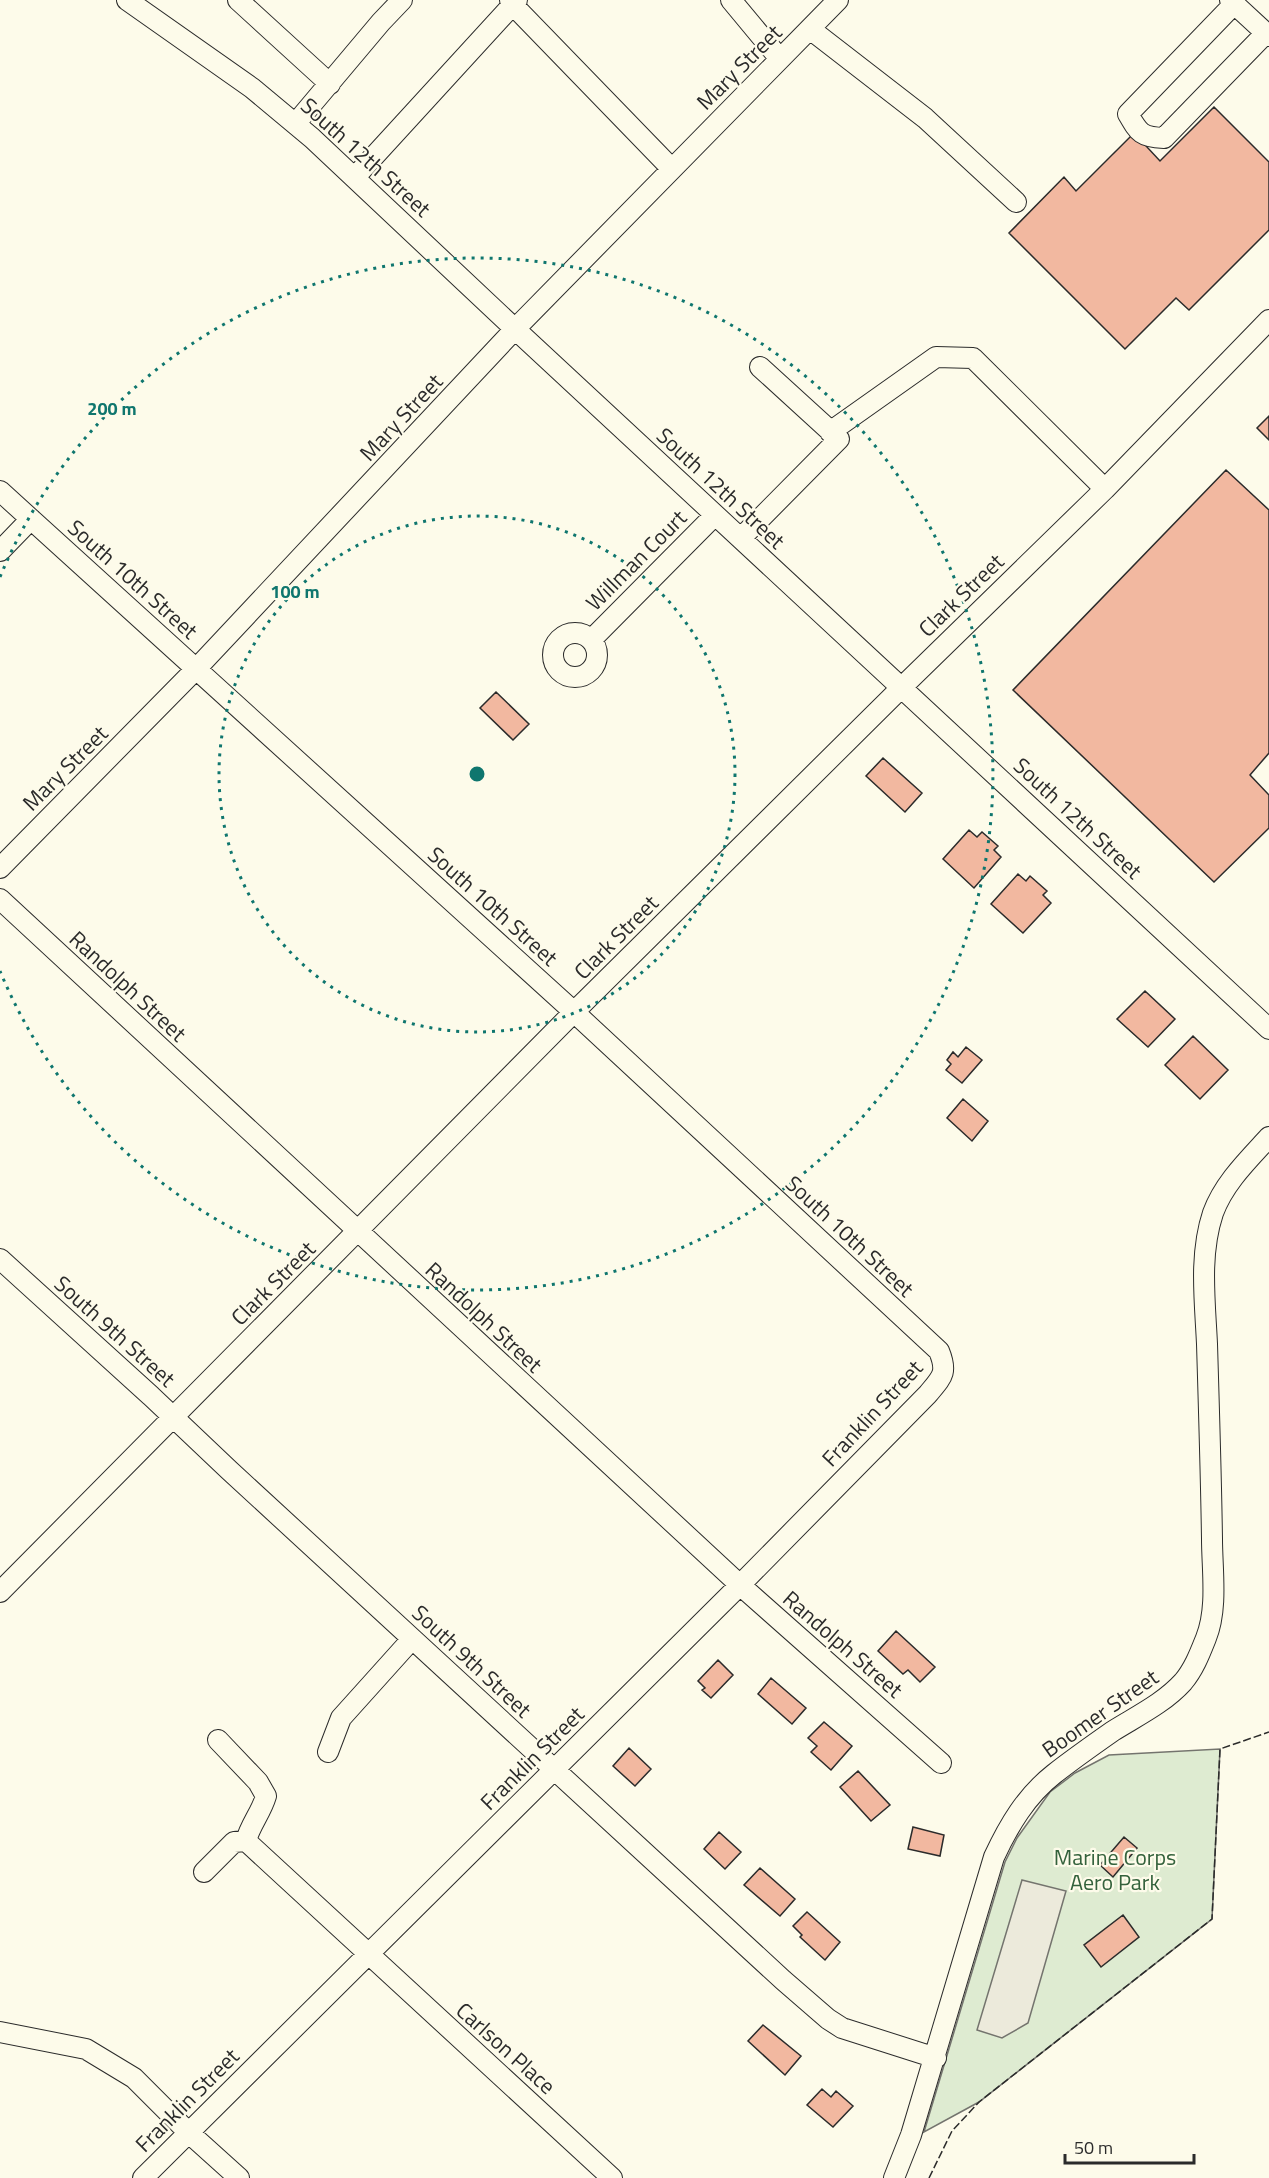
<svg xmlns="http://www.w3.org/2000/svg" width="1269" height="2178" viewBox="0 0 1269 2178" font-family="'Titillium Web',sans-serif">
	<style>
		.green { fill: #deebd1; stroke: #74746e; stroke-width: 1.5 }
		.parking { fill: #eceadb; stroke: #74746e; stroke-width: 1.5 }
		.building { fill: #f2b8a0; stroke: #2b2b2b; stroke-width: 1.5 }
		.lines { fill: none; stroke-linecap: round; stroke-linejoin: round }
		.minor-casing { stroke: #2b2b2b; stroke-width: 22 }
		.minor { stroke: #fdfbea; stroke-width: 20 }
		.fence { stroke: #2b2b2b; stroke-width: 1.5; stroke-dasharray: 8 3; stroke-linecap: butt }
		.ring { fill: none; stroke: #0f766e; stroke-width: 3; stroke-dasharray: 3 6 }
		.labels { text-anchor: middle; stroke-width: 4.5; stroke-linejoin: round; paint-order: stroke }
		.street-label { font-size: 22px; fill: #2b2b2b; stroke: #fdfbea }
		.park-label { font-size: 22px; fill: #34623c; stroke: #fdfbea }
		.centre { fill: #0f766e; stroke: #fdfbea; stroke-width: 3 }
		.ring-label { font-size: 18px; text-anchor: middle; font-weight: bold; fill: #0f766e; stroke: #fdfbea; stroke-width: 4.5; stroke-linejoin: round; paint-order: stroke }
	</style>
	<rect width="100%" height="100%" fill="#fdfbea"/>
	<!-- green -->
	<path class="green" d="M1220,1749L1212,1919L979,2102L924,2132L1005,1862L1017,1838L1050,1792L1075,1773L1109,1755Z"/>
	<!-- parking -->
	<path class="parking" d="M1022,1880L1066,1891L1028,2023L1002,2038L977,2030Z"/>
	<!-- building -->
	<path class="building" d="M1214,107L1269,162V230L1189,310L1176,298L1125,349L1009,233L1064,177L1076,191L1134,133L1160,161Z
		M1269,416V440L1257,428Z
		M1226,470L1269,510V753L1250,775L1269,795V828L1214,882L1013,690Z
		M496,692L529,724L513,740L480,708Z
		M883,758L922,793L905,812L866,776Z
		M969,830L977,837L982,832L998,846L994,850L1001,857L974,888L943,859Z
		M1018,874L1026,881L1030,876L1047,891L1043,895L1051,903L1023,933L991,904Z
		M1145,991L1175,1019L1148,1047L1117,1019Z
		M1193,1036L1228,1070L1200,1099L1165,1065Z
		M966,1047L982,1060L962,1083L946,1070L951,1064L947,1060L953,1052L958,1057Z
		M963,1099L988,1121L972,1141L947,1118Z
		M896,1631L935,1667L920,1682L908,1670L903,1674L878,1651Z
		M718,1660L733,1675L711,1698L702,1690L705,1688L698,1681Z
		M771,1678L806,1708L792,1724L758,1694Z
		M824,1722L852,1746L831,1770L811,1752L817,1746L808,1738Z
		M629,1748L651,1769L635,1786L613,1766Z
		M858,1771L890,1805L871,1821L840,1787Z
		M913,1827L944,1835L940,1856L908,1849Z
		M719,1832L741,1852L725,1869L704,1849Z
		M1124,1837L1137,1848L1113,1877L1100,1865Z
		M760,1868L795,1899L780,1916L744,1885Z
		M807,1912L840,1942L825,1960L800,1937L802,1935L793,1926Z
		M1123,1915L1139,1937L1101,1967L1084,1945Z
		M763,2025L801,2056L785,2075L748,2041Z
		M822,2089L831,2097L836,2091L853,2106L833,2127L807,2105Z"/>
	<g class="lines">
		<defs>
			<path id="minor" d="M127,0L252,88L312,138L515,329L1269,1029
				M238,0L330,84
				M510,0L513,5L671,168
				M731,0L780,59
				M1230,0L1269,36
				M1234,4L1128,114C1139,133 1141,137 1164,138L1266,33
				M810,29L925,118L1016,202
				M296,123L381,22L402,0
				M355,177L517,0
				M830,432L936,357L973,358L1105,489
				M0,491L574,1012L939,1351C948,1373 942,1377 928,1394L740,1585L143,2178
				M741,538L839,439L760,367
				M0,551L31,519
				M553 655a22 22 0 1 1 44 0a22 22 0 1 1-44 0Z
				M591,640L715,515
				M0,868L197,668L515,329L838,0
				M0,899L740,1585L941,1763
				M0,1259L151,1396L229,1470L783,1980L828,2019L842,2028L936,2058
				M0,1592L574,1012L901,688L1105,489L1269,320
				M218,1740L258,1782L266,1796C261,1813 250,1825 246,1841L612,2178
				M328,1752L341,1718L412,1639
				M204,1872L234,1842L246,1841
				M0,2032L86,2049L134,2078L188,2132L239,2178
				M894,2178L911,2135L994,1857C1009,1825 1026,1796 1054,1774C1073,1759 1093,1745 1113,1731C1137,1716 1164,1703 1183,1682C1194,1669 1200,1653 1206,1638C1218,1608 1212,1570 1212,1539C1211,1474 1209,1409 1207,1344C1205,1301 1199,1255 1213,1213C1224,1183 1248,1160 1269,1137"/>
		</defs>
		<!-- minor casing -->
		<use href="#minor" class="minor-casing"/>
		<!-- minor -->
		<use href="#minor" class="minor"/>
		<!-- fence -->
		<path class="fence" d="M929,2178L952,2131L979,2102L1212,1919L1220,1749L1269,1732"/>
	</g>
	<!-- distance rings -->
	<g class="ring">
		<circle cx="477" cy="774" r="258"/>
		<path d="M0 577A516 516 0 1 1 0 971"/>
	</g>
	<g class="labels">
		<!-- street labels -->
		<g class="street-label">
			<text transform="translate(739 67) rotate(-45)" y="8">Mary Street</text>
			<text transform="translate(366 157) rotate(42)" y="8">South 12th Street</text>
			<text transform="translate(401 417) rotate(-47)" y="8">Mary Street</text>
			<text transform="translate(721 488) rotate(43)" y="8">South 12th Street</text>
			<text transform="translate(636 560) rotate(-45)" y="8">Willman Court</text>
			<text transform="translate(133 579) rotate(42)" y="8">South 10th Street</text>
			<text transform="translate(961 595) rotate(-44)" y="8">Clark Street</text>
			<text transform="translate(65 768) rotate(-45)" y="8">Mary Street</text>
			<text transform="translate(1078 818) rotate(43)" y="8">South 12th Street</text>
			<text transform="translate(493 906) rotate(42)" y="8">South 10th Street</text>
			<text transform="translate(616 937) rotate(-45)" y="8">Clark Street</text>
			<text transform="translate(128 986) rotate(43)" y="8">Randolph Street</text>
			<text transform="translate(850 1236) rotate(43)" y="8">South 10th Street</text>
			<text transform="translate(273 1283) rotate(-45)" y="8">Clark Street</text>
			<text transform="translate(484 1317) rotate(43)" y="8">Randolph Street</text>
			<text transform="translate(115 1331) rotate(42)" y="8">South 9th Street</text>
			<text transform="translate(872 1413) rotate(-47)" y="8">Franklin Street</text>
			<text transform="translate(843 1644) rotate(41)" y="8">Randolph Street</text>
			<text transform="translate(472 1661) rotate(43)" y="8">South 9th Street</text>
			<text transform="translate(1100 1713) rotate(-35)" y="8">Boomer Street</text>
			<text transform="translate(532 1758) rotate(-45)" y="8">Franklin Street</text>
			<text transform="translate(506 2048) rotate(42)" y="8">Carlson Place</text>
			<text transform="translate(187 2100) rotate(-45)" y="8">Franklin Street</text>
		</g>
		<!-- park labels -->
		<g class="park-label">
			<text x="1115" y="1865">Marine Corps<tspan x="1115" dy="25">Aero Park</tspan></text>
		</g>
	</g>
	<circle cx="477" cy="774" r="9" class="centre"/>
	<g class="ring-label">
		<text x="112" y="415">200 m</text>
		<text x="295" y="598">100 m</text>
	</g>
	<!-- scale -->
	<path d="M1065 2154v9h129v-9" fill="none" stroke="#2b2b2b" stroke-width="3"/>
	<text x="1074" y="2154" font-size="18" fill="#2b2b2b" stroke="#fdfbea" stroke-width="4.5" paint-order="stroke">50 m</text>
</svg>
